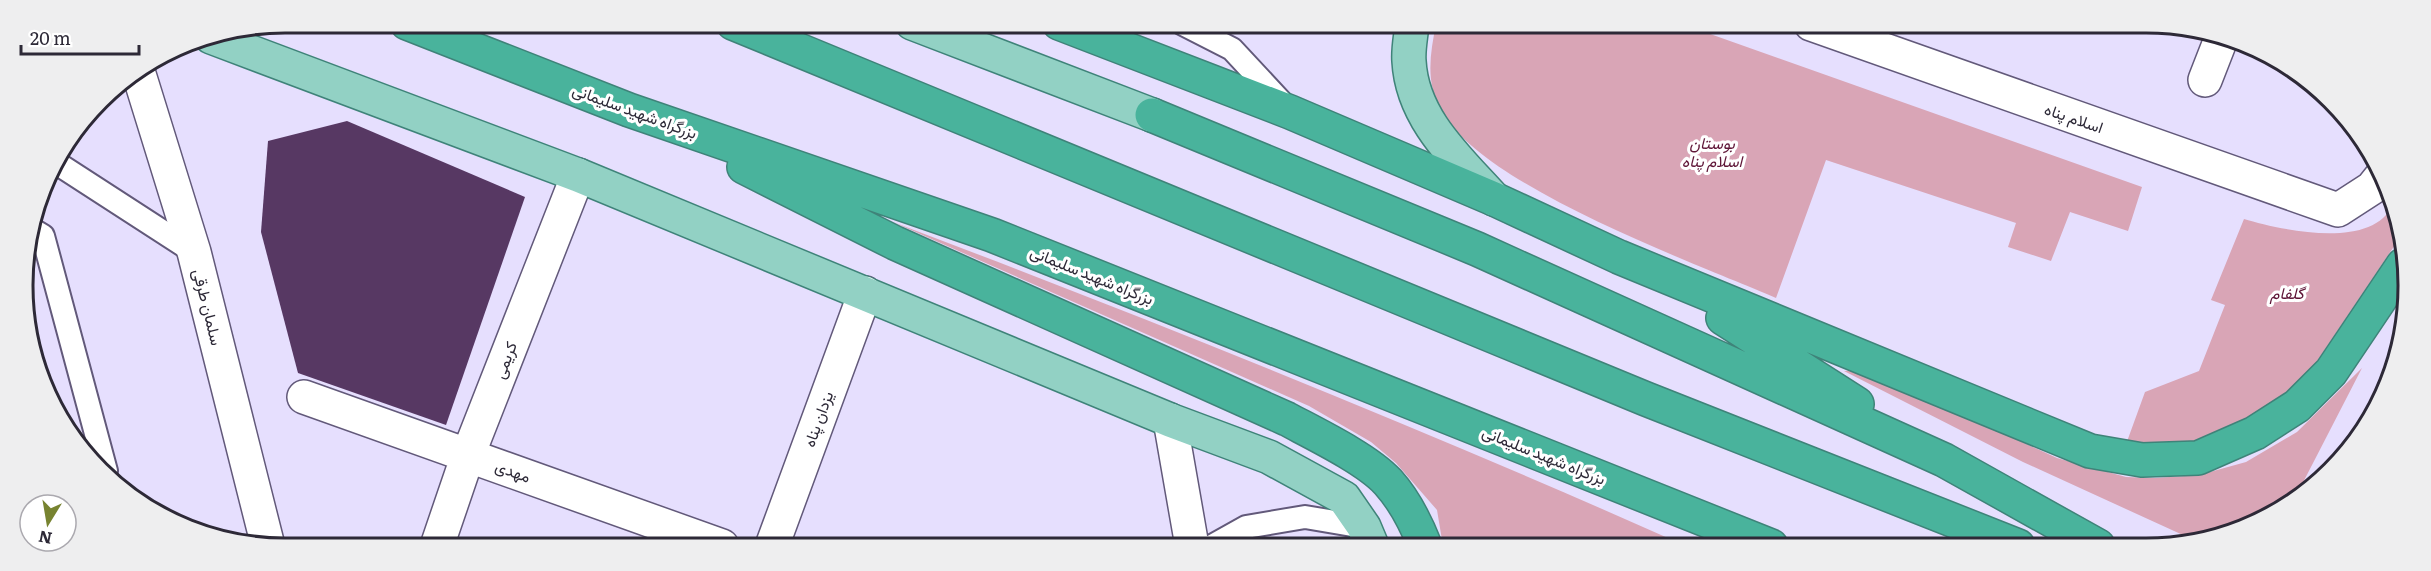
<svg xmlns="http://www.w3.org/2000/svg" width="2431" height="571" viewBox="0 0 2431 571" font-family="Literata,Vazirmatn,serif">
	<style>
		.green { fill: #d9a5b6 }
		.building { fill: #573863 }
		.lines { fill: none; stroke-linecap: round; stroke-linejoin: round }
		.lane-casing { stroke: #62597a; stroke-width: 26 }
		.street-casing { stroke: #62597a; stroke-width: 36 }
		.secondary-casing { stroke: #62597a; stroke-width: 36 }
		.primary-casing { stroke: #3f8379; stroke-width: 36 }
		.highway-casing { stroke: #3f8379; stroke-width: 36 }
		.lane { stroke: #fff; stroke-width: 22 }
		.street { stroke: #fff; stroke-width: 33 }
		.secondary { stroke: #fff; stroke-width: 33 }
		.primary { stroke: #92d1c4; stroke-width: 33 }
		.highway { stroke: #49b39c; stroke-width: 33 }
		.labels { text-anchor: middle; stroke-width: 6; stroke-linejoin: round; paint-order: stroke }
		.street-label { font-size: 16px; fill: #2d2937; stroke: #fff }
		.park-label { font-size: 16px; font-style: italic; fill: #5f1537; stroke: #fff }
		.rim { fill: none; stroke: #2d2937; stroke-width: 3 }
	</style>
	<rect width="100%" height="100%" fill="#e6dffe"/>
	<!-- green -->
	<path class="green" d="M1436,24H1682L2142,187L2128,231L2070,212L2051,261L2008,247L2016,223L1826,160L1776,298C1693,262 1486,188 1442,112C1425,83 1430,55 1436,24Z
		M2393,204L2400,218L2401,236L2307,376L2271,410L2207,439L2179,444L2125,447L2145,392L2199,371L2225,305L2211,300L2244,219C2281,230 2373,251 2393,204Z
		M893,222C1160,323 1426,430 1686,546H1443L1437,510L1396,463L1371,442L1309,406Z
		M2362,368L2295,498L2262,522L2196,541L2023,462L1844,371L1863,370L1888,380L2057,458L2126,477L2155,478L2199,475L2246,462L2297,432Z"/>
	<!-- building -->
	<path class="building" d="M347,121L525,197L446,425L298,373L261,232L268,141Z"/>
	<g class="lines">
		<defs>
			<path id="lane" d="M1183,24L1232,49L1285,106
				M55,162L194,252
				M33,230L43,236L106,471
				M1212,546L1246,527L1305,517L1364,527"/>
			<path id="street" d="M1811,24L2338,210L2372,188L2380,178
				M2205,80L2221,39
				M304,397L722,546
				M1170,420L1192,546
				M437,546L468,455L578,175
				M772,546L865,293"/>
			<path id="secondary" d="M138,71L194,252L268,546"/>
			<path id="primary" d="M912,23L1152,115
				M1412,24C1411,36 1408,49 1409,61C1412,119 1457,158 1494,199
				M211,37L578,175L1170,420L1269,457L1344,498L1364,527L1372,546"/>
			<path id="highway" d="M407,23L629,110L992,235L1771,546
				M733,23L1646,399L2018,546
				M1059,23L1290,112L1494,199L1619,257L2090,451L2142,460L2198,458L2255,433L2297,406L2331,372L2403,265
				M1152,115L1477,249L1944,460L2098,546
				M744,167L895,243L1287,419C1315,434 1367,459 1388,482C1405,501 1416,523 1425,546
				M1723,318L1857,404"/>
		</defs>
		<!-- lane casing -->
		<use href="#lane" class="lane-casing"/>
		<!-- street casing -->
		<use href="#street" class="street-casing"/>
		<!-- secondary casing -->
		<use href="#secondary" class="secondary-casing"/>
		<!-- primary casing -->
		<use href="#primary" class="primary-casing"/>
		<!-- highway casing -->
		<use href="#highway" class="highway-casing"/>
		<!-- lane -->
		<use href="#lane" class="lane"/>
		<!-- street -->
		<use href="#street" class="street"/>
		<!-- secondary -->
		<use href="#secondary" class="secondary"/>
		<!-- primary -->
		<use href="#primary" class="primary"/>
		<!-- highway -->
		<use href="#highway" class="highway"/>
	</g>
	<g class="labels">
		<!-- street labels -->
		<g class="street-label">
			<text transform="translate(635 111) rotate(20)" y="6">بزرگراه شهید سلیمانی</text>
			<text transform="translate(2074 118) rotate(19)" y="6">اسلام پناه</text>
			<text transform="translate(1092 275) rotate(22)" y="6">بزرگراه شهید سلیمانی</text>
			<text transform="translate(208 307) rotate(76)" y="6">سلمان طرقی</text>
			<text transform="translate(505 360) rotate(-69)" y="6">کریمی</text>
			<text transform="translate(818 419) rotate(-70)" y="6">یزدان پناه</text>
			<text transform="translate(1544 455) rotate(22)" y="6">بزرگراه شهید سلیمانی</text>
			<text transform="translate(513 471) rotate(20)" y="6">مهدی</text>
		</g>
		<!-- park labels -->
		<g class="park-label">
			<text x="1712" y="149">بوستان<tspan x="1712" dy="18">اسلام پناه</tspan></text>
			<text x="2287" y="299">گلفام</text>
		</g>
	</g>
	<!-- crop -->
	<path d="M0 0H2431V571H0ZM285 33H2146A252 252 0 0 1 2398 285V286A252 252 0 0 1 2146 538H285A252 252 0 0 1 33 286V285A252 252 0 0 1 285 33Z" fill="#eeeeef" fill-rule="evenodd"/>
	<path class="rim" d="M285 33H2146A252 252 0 0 1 2398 285V286A252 252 0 0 1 2146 538H285A252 252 0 0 1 33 286V285A252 252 0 0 1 285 33Z"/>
	<!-- north arrow -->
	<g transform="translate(48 523) rotate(191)"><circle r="28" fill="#ffffff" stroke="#aba9af" stroke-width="1.5"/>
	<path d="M0-4.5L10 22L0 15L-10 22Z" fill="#778330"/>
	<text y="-9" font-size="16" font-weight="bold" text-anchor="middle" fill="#2d2937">N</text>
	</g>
	<!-- scale -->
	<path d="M21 45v9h118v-9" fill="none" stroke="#2d2937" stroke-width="3"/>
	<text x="30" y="45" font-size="18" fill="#2d2937" stroke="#ffffff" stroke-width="4.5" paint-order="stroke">20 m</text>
</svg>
